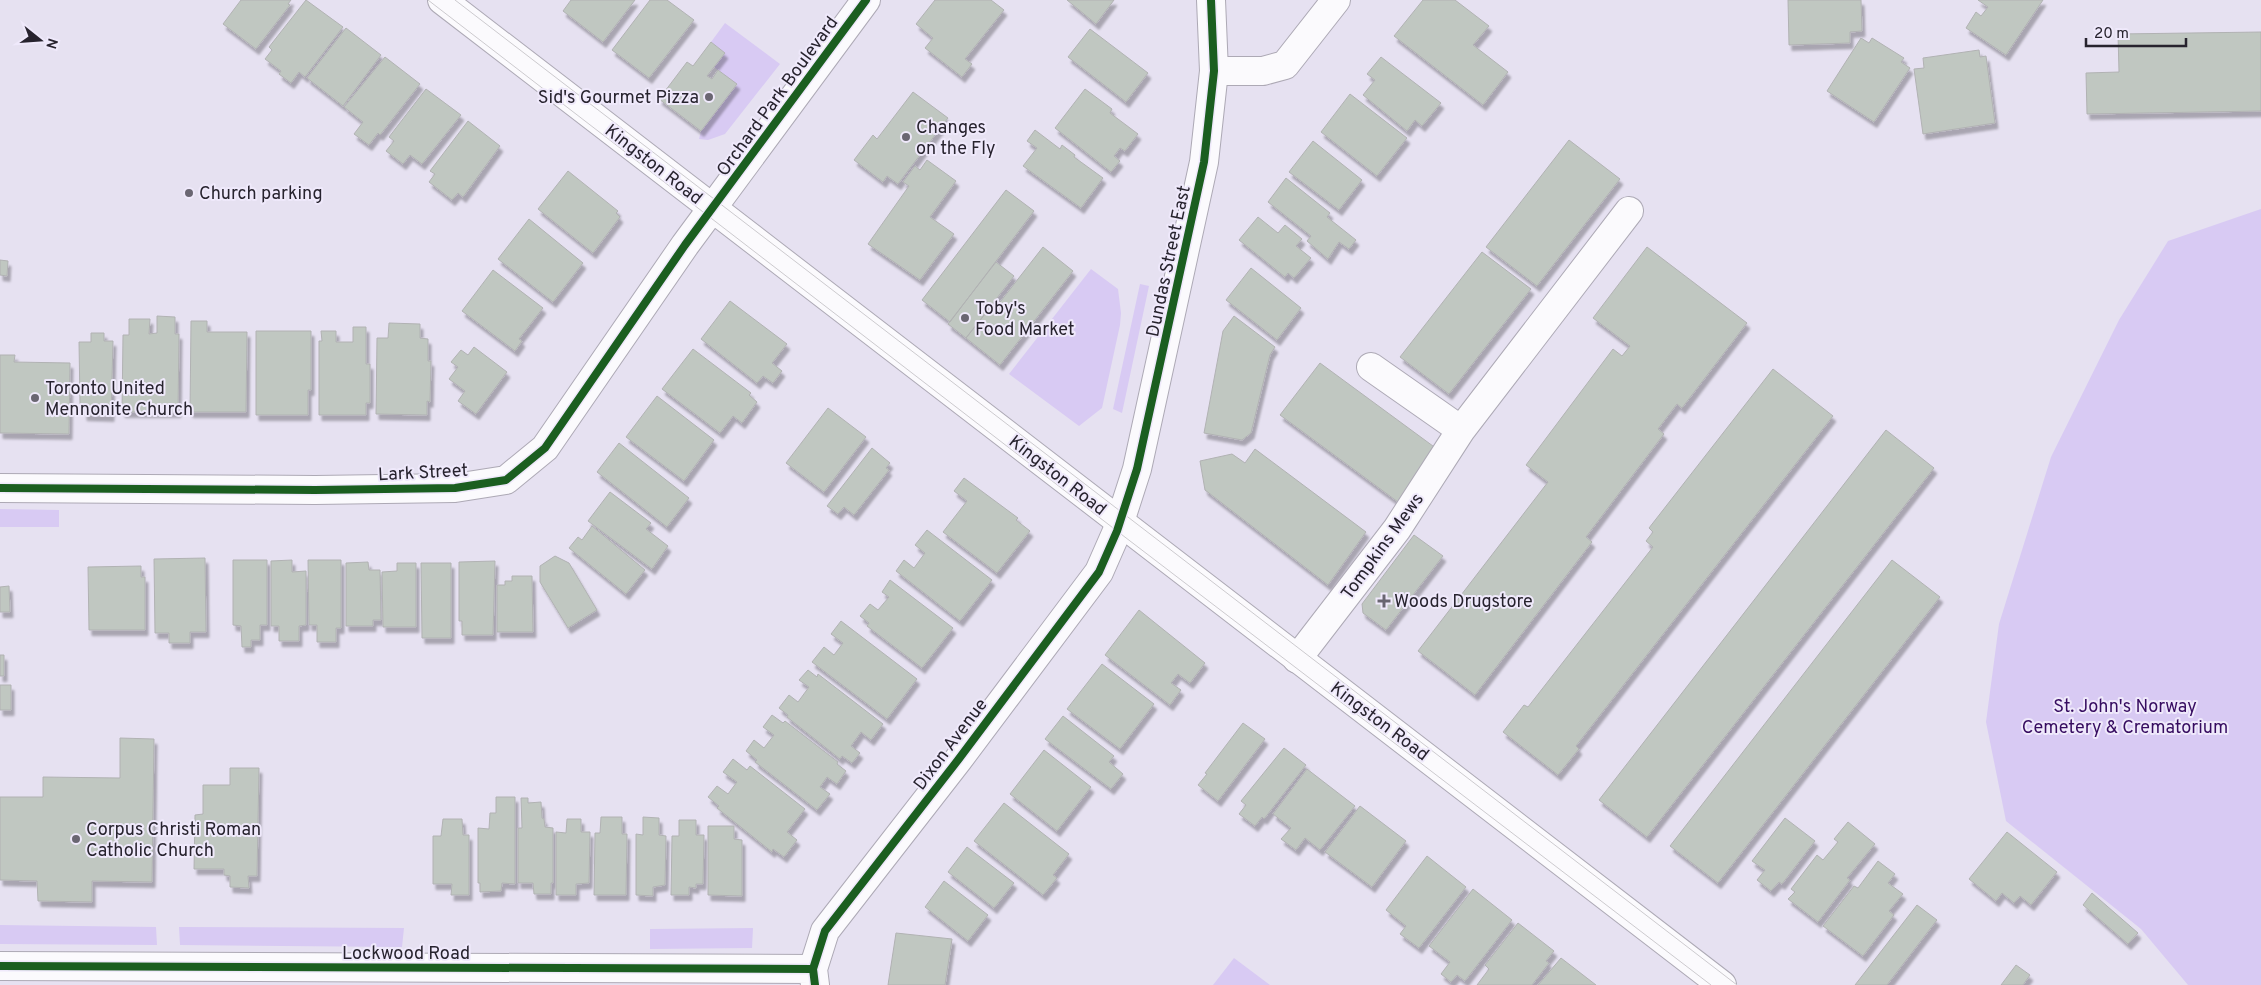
<svg xmlns="http://www.w3.org/2000/svg" width="2261" height="985" viewBox="0 0 2261 985" font-family="Overpass,sans-serif">
	<style>
		.green { fill: #d8caf3 }
		.building { fill: #c0c7c1; stroke: #b1b2b3; filter: url(#shadow) }
		.lines { fill: none; stroke-linecap: round; stroke-linejoin: round }
		.minor-casing { stroke: #ada9b5; stroke-width: 30 }
		.major-casing { stroke: #ada9b5; stroke-width: 30 }
		.minor { stroke: #fbfafd; stroke-width: 28 }
		.major { stroke: #fbfafd; stroke-width: 28 }
		.tram { stroke: #cccace; stroke-width: 1 }
		.cycleway-casing { stroke: #efe9fb; stroke-width: 11 }
		.cycleway { stroke: #1b5e20; stroke-width: 8 }
		.poi-dot { fill: #6a6672; stroke: #efe9fb; stroke-width: 2 }
		.labels { text-anchor: middle; stroke-width: 4; stroke-linejoin: round; paint-order: stroke }
		.street-label { font-size: 18px; fill: #27232e; stroke: #efe9fb }
		.poi-label { font-size: 18px; fill: #27232e; stroke: #efe9fb; text-anchor: start }
		.park-label { font-size: 18px; fill: #360c60; stroke: #efe9fb }
	</style>
	<defs>
		<filter id="shadow"><feDropShadow dx="3" dy="5.5" stdDeviation="1" flood-color="#0004"/></filter>
	</defs>
	<rect width="100%" height="100%" fill="#e6e1f1"/>
	<!-- green -->
	<path class="green" d="M725,23L780,64L725,134L708,140L699,139L701,131L737,85L714,67L725,53L711,42Z
		M2261,209V985H2188L2141,929L2006,821L1986,722L1999,624L2051,457L2119,320L2168,241Z
		M1091,269L1118,289L1121,313L1120,325L1102,408L1079,426L1009,374Z
		M1140,284L1149,286L1122,413L1113,409Z
		M0,509L59,510V527H0Z
		M0,925L156,927L157,945L0,944Z
		M179,927L404,928L402,947L180,945Z
		M753,928L752,948L650,949V929Z
		M1234,958L1270,985H1213Z"/>
	<!-- building -->
	<path class="building" d="M241,0H291L288,4L290,5L256,49L223,24Z
		M306,0L343,27L305,77L299,72L291,83L279,74L281,71L265,59L272,50L269,47Z
		M571,0H635L603,42L563,11Z
		M650,0H667L694,20L649,78L612,50Z
		M935,0H991L1004,10L965,59L972,64L962,77L925,48L933,38L916,24Z
		M1067,0H1114L1096,24Z
		M1423,0H1455L1489,26L1473,45L1508,72L1483,105L1394,36Z
		M1788,0H1861L1862,31L1850,32V43L1789,45Z
		M1978,0H2043L2006,55L1966,28L1976,12L1981,16L1988,7Z
		M346,28L381,55L343,106L307,78Z
		M1090,29L1148,73L1126,102L1068,57Z
		M2261,32V111L2087,114L2086,73L2119,72L2118,34Z
		M1861,38L1869,43L1872,38L1904,58L1901,62L1910,68L1874,122L1827,91Z
		M711,42L725,53L707,76L712,79L718,70L737,84L701,131L659,99L687,62L693,66Z
		M1979,50L1980,57L1986,56L1995,123L1923,134L1914,69L1924,68L1923,58Z
		M385,57L420,84L380,135L378,133L369,145L354,134L363,122L344,107Z
		M1381,57L1441,103L1422,126L1415,120L1407,131L1363,95L1375,80L1367,74Z
		M426,89L461,115L422,164L410,155L403,164L386,151L394,141L389,137Z
		M1085,89L1112,109L1110,113L1138,134L1125,151L1120,148L1114,156L1120,161L1111,172L1055,128Z
		M913,92L948,118L898,184L887,176L883,182L854,160L873,135L877,139Z
		M1350,94L1407,138L1377,176L1321,132Z
		M468,121L500,146L463,197L458,193L452,200L429,182L435,174L430,171Z
		M1035,130L1060,149L1062,145L1075,155L1074,157L1103,178L1081,208L1023,166L1037,148L1027,141Z
		M1569,140L1620,179L1537,286L1486,247Z
		M1313,141L1362,180L1339,210L1289,172Z
		M927,160L956,181L930,217L954,234L920,280L868,244L909,186L903,182L915,166L920,170Z
		M568,171L618,211L616,213L620,217L593,253L538,209Z
		M1286,178L1330,213L1327,217L1356,240L1349,249L1339,242L1328,259L1307,241L1311,236L1268,202Z
		M1006,190L1034,211L950,322L922,300Z
		M1258,217L1278,233L1285,225L1302,239L1296,246L1311,258L1294,278L1288,273L1285,277L1239,240Z
		M529,219L583,263L553,302L498,259Z
		M1043,247L1073,271L1000,365L966,338L994,303L997,306Z
		M1647,247L1747,323L1682,408L1677,404L1658,429L1664,434L1586,537L1592,542L1475,695L1418,651L1548,482L1526,465L1613,349L1622,356L1630,346L1593,318Z
		M1482,252L1531,289L1449,394L1400,357Z
		M0,260L8,261L7,276L0,275Z
		M996,262L1014,276L966,338L948,324Z
		M1251,268L1301,308L1277,340L1226,300Z
		M493,270L543,308L519,339L522,341L515,351L462,311Z
		M730,301L787,344L772,363L782,371L773,383L763,376L757,383L701,339Z
		M157,316L175,317V334H179L178,412H122L123,335H129V319H150L149,334L157,333Z
		M1234,316L1275,347L1270,355L1251,433L1242,440L1204,433L1223,331Z
		M191,321H207V332H247L246,412H190Z
		M389,323L420,324V338L428,339V361H431L430,402L427,401V415L376,414L377,338H388Z
		M353,327H366V364H370V403H366V415H319V341H322L321,331H336V342H353Z
		M256,331H311V390H308V415H256Z
		M91,333H104V341H113L111,416L84,415V404H80L79,342H91Z
		M474,347L507,372L476,414L458,401L465,391L449,379L458,367L451,362L461,350L468,355Z
		M693,349L751,393L749,395L757,402L742,423L733,416L720,433L662,389Z
		M0,355H15L14,362L70,363L69,434L0,433Z
		M1320,363L1437,449L1398,502L1280,415Z
		M1773,369L1833,416L1576,746L1579,749L1558,775L1503,732L1524,705L1528,707L1653,547L1646,541L1653,532L1649,528Z
		M657,396L714,440L684,481L626,437Z
		M828,408L866,437L824,492L786,463Z
		M1886,430L1934,468L1647,837L1599,800Z
		M619,443L689,498L667,527L597,472Z
		M872,448L890,463L886,468L889,470L854,515L844,507L838,514L827,506Z
		M1255,449L1366,532L1328,585L1205,490L1200,461L1232,454L1245,463Z
		M964,478L1018,518L1016,520L1030,531L997,573L943,532L967,501L954,491Z
		M610,492L651,523L646,529L668,546L652,569L588,521Z
		M592,526L645,570L626,594L569,548L578,537L582,540Z
		M927,530L992,580L960,621L896,571L904,560L914,568L925,553L915,545Z
		M1414,535L1443,556L1386,630L1363,613L1362,604Z
		M555,556L569,563L597,610L568,628L540,582V566Z
		M205,558L206,632H190V643H169V633H155L154,559Z
		M233,560H267V625H260V640H251V647H242L241,626L233,625Z
		M292,560V572L306,571V625L299,626V641H279V626H271V561Z
		M308,560H341V628H336V642H317V625H309Z
		M1892,560L1940,597L1718,883L1670,846Z
		M495,561L493,635H462V621H459V562Z
		M368,562L369,570H380L381,620H373V626H346V563Z
		M397,563H416V627H383L382,572L397,571Z
		M421,563H451V638H422Z
		M141,566V577H145V630H89L88,567Z
		M512,576H532L533,632H497V585H505V581H512Z
		M890,580L953,628L922,668L867,626L869,623L860,616L870,604L878,610L889,597L882,592Z
		M9,586L10,612H0V587Z
		M1139,610L1205,663L1190,683L1178,674L1171,683L1181,690L1170,705L1105,655Z
		M841,621L917,679L887,719L812,662L824,647L834,655L843,643L831,634Z
		M0,655H4V676H0Z
		M1102,664L1154,704L1120,749L1067,709Z
		M808,670L817,677L818,674L883,724L871,740L861,732L851,746L860,753L852,763L842,756L840,759L787,717L788,715L779,708L789,695L798,702L809,687L799,680Z
		M0,685H11V710H0Z
		M772,715L783,723L785,721L838,762L837,764L846,771L837,784L827,777L820,787L830,794L817,810L755,762L757,760L746,751L754,740L764,748L774,735L763,727Z
		M1063,716L1114,756L1109,762L1123,774L1111,789L1045,739Z
		M1243,723L1265,739L1218,801L1198,785L1207,774L1205,773Z
		M120,738L154,739L152,882L92,881V902L38,901L37,881L0,880V797H43V777L120,778Z
		M1284,748L1306,765L1264,819L1262,817L1255,826L1239,814L1246,805L1241,801Z
		M1044,750L1091,787L1057,831L1010,794Z
		M733,759L747,770L750,766L805,809L787,832L797,840L784,857L773,849L772,852L717,808L719,806L708,797L717,786L728,794L737,782L723,772Z
		M230,768H259L257,876H248L249,888L230,887V876L224,875V869H194L195,815L203,814V785H230Z
		M1307,769L1355,806L1320,850L1305,838L1296,850L1281,839L1291,828L1273,814Z
		M496,797H515V884L502,883L501,891L480,892V883H478V828L489,829L490,813H496Z
		M521,798H528V803L541,802L542,818L544,819L545,827L553,828V883H551V894H534L533,883H518V828H522Z
		M1004,803L1069,854L1053,875L1057,878L1043,895L974,841Z
		M1360,806L1406,841L1372,887L1325,852Z
		M601,817H622V834H627L626,895H594L595,833H600Z
		M643,817L659,818V835L666,836L665,885L653,887V896L636,895V834L643,835Z
		M1785,818L1815,841L1782,884L1779,882L1771,891L1757,880L1765,870L1752,861Z
		M443,819H462L463,835H469V895H451L452,884H433V836H441Z
		M567,819H581V832H590L589,883L576,884V895H556V832L566,833Z
		M679,820H696V835H704L703,884H696V888L689,887V895H671L672,836H679Z
		M1848,822L1875,844L1847,878L1850,880L1818,922L1788,899L1795,892L1791,889L1817,855L1823,860L1838,842L1834,839Z
		M708,826H734V839L742,840V896L708,895Z
		M2007,832L2057,872L2031,905L2020,896L2014,903L2002,893L1996,901L1969,879Z
		M967,847L1014,883L994,908L948,872Z
		M1427,856L1466,887L1419,948L1400,934L1406,926L1386,910Z
		M1878,861L1895,874L1888,883L1903,894L1889,911L1894,915L1863,956L1823,926L1854,886L1858,888Z
		M944,881L988,915L968,941L925,907Z
		M1473,889L1512,920L1465,981L1457,975L1451,982L1441,974L1450,962L1429,946Z
		M2092,893L2138,933L2128,944L2083,905Z
		M1917,905L1937,920L1887,985H1855Z
		M1518,923L1554,951L1546,961L1549,963L1532,985H1477L1489,969L1485,965Z
		M896,933L952,939L945,985H888Z
		M1561,958L1596,985H1538Z
		M2016,965L2030,975L2023,985H2001Z"/>
	<g class="lines">
		<defs>
			<path id="minor" d="M1214,71H1263L1285,65L1336,0
				M1371,367L1461,430
				M0,488L315,490L455,488L506,480L545,448L685,245L866,0
				M1297,659L1397,529L1461,430L1629,211
				M0,966L813,969
				M815,985L813,969L825,931L958,760L1099,572L1117,531L1137,469L1204,162L1214,71L1211,0"/>
			<path id="major" d="M442,0L1722,985"/>
		</defs>
		<!-- minor casing -->
		<use href="#minor" class="minor-casing"/>
		<!-- major casing -->
		<use href="#major" class="major-casing"/>
		<!-- minor -->
		<use href="#minor" class="minor"/>
		<!-- major -->
		<use href="#major" class="major"/>
		<!-- tram -->
		<path class="tram" d="M428,0L1117,531L1711,985
			M455,0L1737,985"/>
		<defs>
			<path id="cycleway" d="M0,488L315,490L455,488L506,480L545,448L685,245L866,0
				M0,966L813,969
				M815,985L813,969L825,931L958,760L1099,572L1117,531L1137,469L1204,162L1214,71L1211,0"/>
		</defs>
		<!-- cycleway casing -->
		<use href="#cycleway" class="cycleway-casing"/>
		<!-- cycleway -->
		<use href="#cycleway" class="cycleway"/>
	</g>
	<!-- markers -->
	<g class="poi-dot">
		<circle cx="709" cy="97" r="5"/>
		<circle cx="906" cy="137" r="5"/>
		<circle cx="189" cy="193" r="5"/>
		<circle cx="965" cy="318" r="5"/>
		<circle cx="35" cy="398" r="5"/>
		<path d="M1381.5 593.5h5v5h5v5h-5v5h-5v-5h-5v-5h5z"/>
		<circle cx="76" cy="839" r="5"/>
	</g>
	<g class="labels">
		<!-- street labels -->
		<g class="street-label">
			<text transform="translate(777 96) rotate(-54)" y="6">Orchard Park Boulevard</text>
			<text transform="translate(654 164) rotate(38)" y="6">Kingston Road</text>
			<text transform="translate(1168 261) rotate(-78)" y="6">Dundas Street East</text>
			<text transform="translate(423 472) rotate(-3)" y="6">Lark Street</text>
			<text transform="translate(1058 475) rotate(38)" y="6">Kingston Road</text>
			<text transform="translate(1382 546) rotate(-54)" y="6">Tompkins Mews</text>
			<text transform="translate(1380 721) rotate(37)" y="6">Kingston Road</text>
			<text transform="translate(950 744) rotate(-53)" y="6">Dixon Avenue</text>
			<text x="406" y="959">Lockwood Road</text>
		</g>
		<!-- poi labels -->
		<g class="poi-label">
			<text x="699" y="103" text-anchor="end">Sid's Gourmet Pizza</text>
			<text x="916" y="133">Changes<tspan x="916" dy="21">on the Fly</tspan></text>
			<text x="199" y="199">Church parking</text>
			<text x="975" y="314">Toby's<tspan x="975" dy="21">Food Market</tspan></text>
			<text x="45" y="394">Toronto United<tspan x="45" dy="21">Mennonite Church</tspan></text>
			<text x="1394" y="607">Woods Drugstore</text>
			<text x="86" y="835">Corpus Christi Roman<tspan x="86" dy="21">Catholic Church</tspan></text>
		</g>
		<!-- park labels -->
		<g class="park-label">
			<text x="2125" y="712">St. John's Norway<tspan x="2125" dy="21">Cemetery &amp; Crematorium</tspan></text>
		</g>
	</g>
	<!-- north arrow -->
	<g transform="translate(40 40) rotate(107)" stroke="#efe9fb" stroke-width="4" paint-order="stroke">
	<path d="M0-4L9 19L0 12L-9 19Z" fill="#27232e"/>
	<text y="-8" font-size="14" font-weight="bold" text-anchor="middle" fill="#27232e">N</text>
	</g>
	<!-- scale -->
	<path d="M2086 38v8h100v-8" fill="none" stroke="#27232e" stroke-width="2.5"/>
	<text x="2094" y="38" font-size="15" fill="#27232e" stroke="#efe9fb" stroke-width="4" paint-order="stroke">20 m</text>
</svg>
